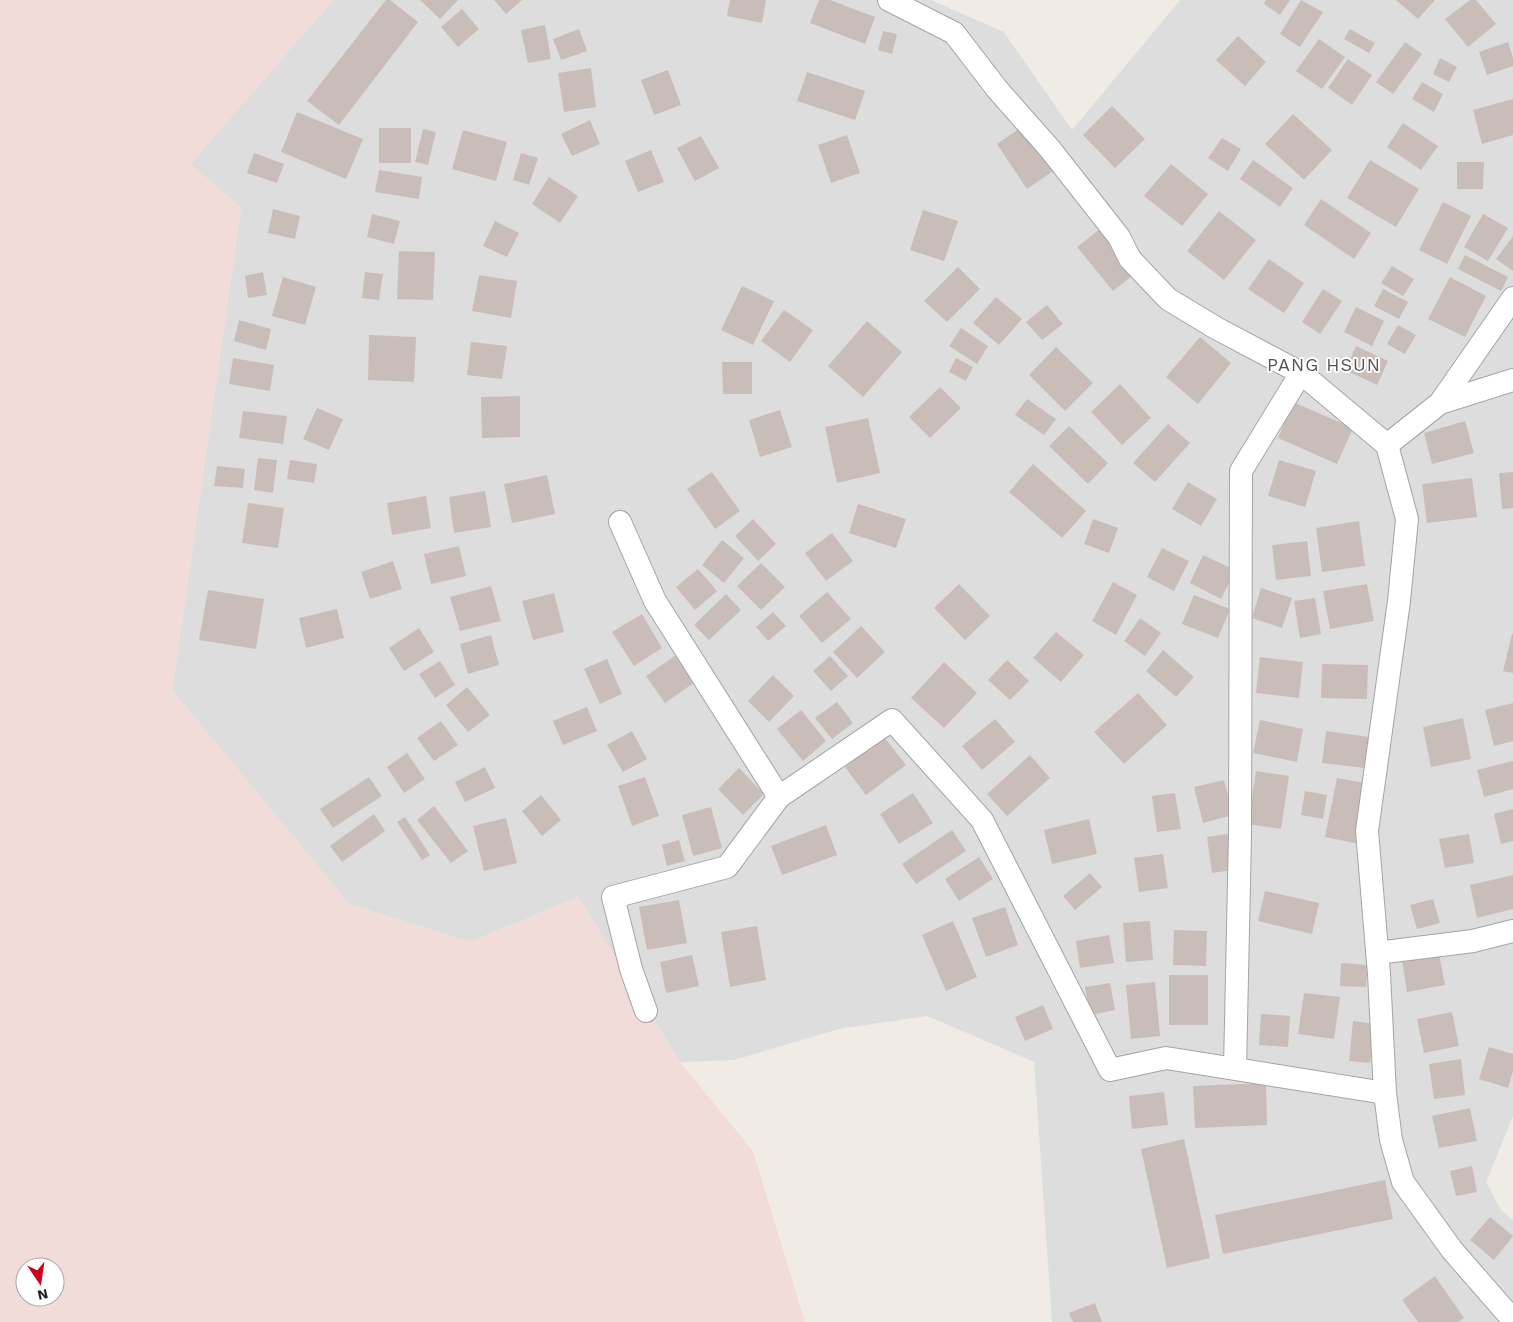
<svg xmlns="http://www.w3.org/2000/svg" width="1513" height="1322" viewBox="0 0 1513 1322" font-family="'Work Sans',sans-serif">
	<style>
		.residential { fill: #dedddd }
		.military { fill: #f2dcd9; fill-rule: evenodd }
		.building { fill: #c9bdb9 }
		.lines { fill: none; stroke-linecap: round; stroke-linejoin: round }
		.street-casing { stroke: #a4a4a4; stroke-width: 24 }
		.street { stroke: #fff; stroke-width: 22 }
		.labels { text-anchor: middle; stroke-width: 4; stroke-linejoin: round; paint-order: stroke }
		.quarter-label { font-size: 18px; letter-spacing: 1px; fill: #535353; stroke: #fff }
	</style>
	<rect width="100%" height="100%" fill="#f1ebe6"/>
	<!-- residential -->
	<path class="residential" d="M333,0H931L1004,32L1072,130L1180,0H1513V1116L1486,1182L1501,1210L1513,1220V1322H1052L1034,1062L927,1016L839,1029L734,1060L680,1062L578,897L470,942L349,904L172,690L241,208L190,164Z"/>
	<!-- military -->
	<path class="military" d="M0,0H333L190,164L241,208L172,690L349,904L470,942L578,897L680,1062L753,1151L805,1322H0ZM25,1267H55V1297H25Z"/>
	<!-- building -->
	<path class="building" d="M386,0H390L418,22L339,125L307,101Z
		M420,0H458L440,19Z
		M494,0H522L506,14Z
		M730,0H766L762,23L727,16Z
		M819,0H830L875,17L865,44L810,23Z
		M1266,0H1290L1280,15L1264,4Z
		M1301,0L1323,12L1300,47L1280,34Z
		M1396,0H1435L1418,19Z
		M1470,0H1476L1496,24L1468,47L1445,19Z
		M462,9L479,29L458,47L441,27Z
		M545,25L551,59L528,63L521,30Z
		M579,29L587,51L561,60L553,39Z
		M1350,29L1375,43L1369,53L1344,39Z
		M883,31L897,34L892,54L878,50Z
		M1238,36L1266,62L1245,86L1216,60Z
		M1319,39L1345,57L1322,89L1296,71Z
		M1405,42L1422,54L1393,94L1376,82Z
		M1508,42L1513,58V66L1487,75L1479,52Z
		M1440,58L1457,67L1449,82L1433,74Z
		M1348,59L1372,75L1352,105L1328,88Z
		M591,68L596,107L564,112L558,73Z
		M668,70L681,105L654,115L641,80Z
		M807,72L865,91L855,120L797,101Z
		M1422,82L1443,94L1434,112L1412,99Z
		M1513,99V135L1482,144L1473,110Z
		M1112,106L1145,139L1115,168L1083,135Z
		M297,112L363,139L346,179L281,152Z
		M1293,114L1332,150L1304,180L1265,144Z
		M590,120L600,144L572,156L561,134Z
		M1403,123L1438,146L1421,170L1387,147Z
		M1023,126L1053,171L1027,189L997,144Z
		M379,128H411V163H379Z
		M423,129L436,132L428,165L415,162Z
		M463,130L507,142L496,181L452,169Z
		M847,135L860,173L831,183L818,145Z
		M701,136L719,168L695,181L677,148Z
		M1222,138L1241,149L1228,171L1208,158Z
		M651,150L664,182L638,192L625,161Z
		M254,153L284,164L277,183L247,173Z
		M521,153L538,158L529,185L513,180Z
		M1253,160L1293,188L1280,207L1240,179Z
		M1370,160L1419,189L1396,227L1347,198Z
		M1457,162H1484L1483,189H1457Z
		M1171,164L1208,194L1182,226L1144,196Z
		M379,170L422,177L419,199L375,192Z
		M549,177L578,196L560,223L532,204Z
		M1321,199L1371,233L1354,259L1304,225Z
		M1443,202L1471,216L1447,264L1419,250Z
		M273,209L300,216L295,239L268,233Z
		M923,210L958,221L944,261L910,250Z
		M1219,211L1256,240L1224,280L1187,251Z
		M372,214L400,221L394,244L367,237Z
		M1483,214L1508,228L1488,261L1464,247Z
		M495,221L519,233L507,257L483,246Z
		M1100,229L1136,273L1113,291L1077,247Z
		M1513,236V271L1496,259Z
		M399,251L435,252L433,300L397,299Z
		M1465,255L1508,277L1501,291L1458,269Z
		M1269,259L1304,283L1284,313L1248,289Z
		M1392,266L1414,279L1403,296L1381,283Z
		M958,267L980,289L947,322L924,301Z
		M263,272L267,295L248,298L245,276Z
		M365,272L383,274L379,300L362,298Z
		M479,275L517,281L511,318L472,311Z
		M283,277L316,287L305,325L272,316Z
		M1450,277L1486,296L1465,337L1428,319Z
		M742,286L774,301L753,345L721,330Z
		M1323,289L1342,301L1320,334L1302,322Z
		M1383,289L1408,302L1399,319L1374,306Z
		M996,297L1022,319L999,345L973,323Z
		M1047,305L1063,324L1042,340L1026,322Z
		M1356,307L1384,321L1372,346L1344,332Z
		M784,310L813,330L790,362L761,341Z
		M239,320L271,329L266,350L234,341Z
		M867,321L902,352L863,397L828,366Z
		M1398,325L1416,335L1405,354L1387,344Z
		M961,328L988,346L977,364L949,346Z
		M369,335L416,337L414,382L368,380Z
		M1200,337L1231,363L1198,404L1166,377Z
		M471,342L507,346L502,379L467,375Z
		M1356,346L1388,361L1377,385L1345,370Z
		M1056,347L1093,383L1065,411L1029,375Z
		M233,358L274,365L270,391L229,384Z
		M956,358L973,367L966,381L949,372Z
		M722,362H752V394H723Z
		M1120,384L1151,418L1122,445L1091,412Z
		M940,387L961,408L930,438L909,417Z
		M520,396V437L482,438L481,397Z
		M1027,399L1056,419L1044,435L1015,415Z
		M1293,402L1353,428L1337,464L1278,438Z
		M317,408L343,419L329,450L303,439Z
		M780,410L792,447L760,457L749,420Z
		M243,411L287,416L283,444L239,438Z
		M868,418L880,473L837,483L825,427Z
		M1465,421L1474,453L1432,464L1424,433Z
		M1168,424L1190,443L1155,482L1133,463Z
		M1069,426L1108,463L1088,484L1049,446Z
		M258,458L277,460L273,493L254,490Z
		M290,460L317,464L314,483L287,479Z
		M1279,460L1316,471L1305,507L1268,496Z
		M1033,464L1086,511L1062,538L1009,492Z
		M217,466L245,469L243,488L214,486Z
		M712,472L740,511L715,529L687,489Z
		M1513,472V508L1502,509L1499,473Z
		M547,475L555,514L512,523L504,484Z
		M1472,478L1477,517L1427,523L1422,484Z
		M1188,482L1217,499L1201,526L1172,509Z
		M485,491L491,527L454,533L449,497Z
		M426,496L431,528L392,535L387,503Z
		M248,503L284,508L278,548L242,543Z
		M858,504L906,519L896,548L849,533Z
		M753,519L776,544L758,561L735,536Z
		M1093,519L1118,528L1109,553L1084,544Z
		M1359,521L1365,566L1322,572L1316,528Z
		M832,533L853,561L826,581L805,553Z
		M722,540L744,558L724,583L702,565Z
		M1307,541L1311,576L1276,580L1272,545Z
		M459,546L466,576L431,584L424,554Z
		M1162,548L1189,561L1174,591L1147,577Z
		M1203,555L1235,570L1221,599L1190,583Z
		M393,561L402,589L370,599L361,572Z
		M761,563L785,587L761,610L737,586Z
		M698,569L717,591L695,610L676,587Z
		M1113,582L1137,595L1116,635L1092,621Z
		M959,584L990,616L965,640L934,608Z
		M1367,584L1374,621L1330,629L1323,591Z
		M491,586L501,621L460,631L450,597Z
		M1261,588L1292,598L1282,628L1252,618Z
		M208,590L264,599L256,649L199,640Z
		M827,592L851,619L822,643L799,616Z
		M554,593L564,632L533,640L522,601Z
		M726,594L741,610L709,640L694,625Z
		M1194,595L1230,609L1218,638L1182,624Z
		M1315,598L1321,634L1300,638L1294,601Z
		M337,609L344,638L306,648L299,618Z
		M773,612L786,626L768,641L756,627Z
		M642,614L662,648L634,666L612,632Z
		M1140,618L1161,633L1145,656L1124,641Z
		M861,626L885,652L857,678L833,652Z
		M419,628L434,652L404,671L389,648Z
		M1056,632L1084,655L1061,682L1033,658Z
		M1512,634H1513V673L1503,671Z
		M491,635L499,665L468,674L460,644Z
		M1163,650L1194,677L1176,697L1146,671Z
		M676,655L695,682L665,703L646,676Z
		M830,656L848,676L831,691L813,671Z
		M1260,657L1303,662L1299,698L1256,693Z
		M607,659L622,694L600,704L584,669Z
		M1007,660L1029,681L1010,700L988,680Z
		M440,661L455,685L435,698L419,674Z
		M944,662L977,693L944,728L911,698Z
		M1322,664L1368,665L1367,699L1321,698Z
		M773,675L794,696L769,722L748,701Z
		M467,687L490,715L468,732L446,705Z
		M1138,693L1167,725L1124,764L1094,732Z
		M837,702L853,723L832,739L815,718Z
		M1513,703V741L1494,746L1485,710Z
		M587,707L597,731L563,745L553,721Z
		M801,710L826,741L803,761L777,729Z
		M1463,718L1471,759L1431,767L1423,727Z
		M995,719L1015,742L982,770L962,746Z
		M1260,720L1303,729L1297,762L1253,753Z
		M441,721L458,745L434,761L417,738Z
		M632,731L647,759L623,772L607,745Z
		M1326,731L1369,737L1365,768L1322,763Z
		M884,737L906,765L866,795L845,767Z
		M407,753L425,779L404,793L387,767Z
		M1030,755L1050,778L1007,816L987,794Z
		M1513,761V789L1484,797L1477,770Z
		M485,767L495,788L465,802L455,782Z
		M739,768L764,794L743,815L718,789Z
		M1256,771L1289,776L1281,829L1248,824Z
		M369,777L382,796L333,828L320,809Z
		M645,777L659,816L632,826L618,786Z
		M1337,778L1371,784L1359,844L1325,837Z
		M1224,780L1233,815L1203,823L1194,787Z
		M1305,791L1327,795L1323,819L1301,815Z
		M913,793L933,823L899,844L880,814Z
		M1175,793L1181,829L1157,832L1152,796Z
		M541,795L561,820L542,836L522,811Z
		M434,806L468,851L451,863L417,820Z
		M711,807L722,848L693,856L682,815Z
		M1513,809V841L1501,844L1494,814Z
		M374,814L385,831L342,862L330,846Z
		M405,817L430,855L422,860L397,822Z
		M506,818L517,863L484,871L473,826Z
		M1089,819L1097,854L1052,864L1044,830Z
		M826,825L837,855L782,875L771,846Z
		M952,830L966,851L916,884L902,864Z
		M1228,834L1233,870L1212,873L1207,837Z
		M1469,834L1474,863L1445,868L1439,839Z
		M679,840L685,861L667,866L662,845Z
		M1163,854L1168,888L1139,892L1134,858Z
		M979,857L993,879L959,901L945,879Z
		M1090,873L1102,887L1075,910L1063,896Z
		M1513,875V909L1477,918L1470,885Z
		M1265,891L1319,903L1312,934L1258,921Z
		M1433,899L1440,923L1417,929L1410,905Z
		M679,900L687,943L647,950L639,907Z
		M1005,907L1018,945L986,957L972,918Z
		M953,921L977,977L946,991L922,935Z
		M1150,921L1153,960L1126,962L1123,923Z
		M757,926L766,980L730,987L721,932Z
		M1174,930L1207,931L1206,966L1173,965Z
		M1109,935L1114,963L1080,968L1076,941Z
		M1439,954L1445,985L1407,992L1402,961Z
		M692,955L699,986L666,993L660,962Z
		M1341,963L1368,965L1366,987L1340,986Z
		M1169,975H1208V1025H1169Z
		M1155,982L1160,1036L1131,1039L1126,985Z
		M1110,983L1115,1010L1090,1015L1085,987Z
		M1304,993L1340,997L1334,1039L1298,1034Z
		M1043,1005L1053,1029L1025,1041L1015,1017Z
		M1452,1012L1459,1046L1424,1053L1417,1019Z
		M1261,1014L1290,1016L1288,1047L1259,1045Z
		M1353,1021L1375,1024L1370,1063L1349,1061Z
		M1489,1047L1513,1054V1071L1508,1088L1479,1079Z
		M1461,1059L1465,1095L1434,1099L1429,1064Z
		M1266,1083L1267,1125L1195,1128L1193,1086Z
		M1164,1092L1168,1125L1132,1129L1129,1096Z
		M1470,1108L1477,1141L1439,1148L1432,1116Z
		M1184,1139L1210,1258L1167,1268L1141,1149Z
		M1472,1166L1477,1192L1456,1196L1450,1171Z
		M1385,1180L1393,1219L1223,1254L1215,1215Z
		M1490,1217L1513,1236L1494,1260L1470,1240Z
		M1435,1276L1464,1318L1458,1322H1418L1402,1300Z
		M1095,1303L1102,1322H1073L1069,1313Z"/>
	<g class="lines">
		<defs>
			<path id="street" d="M889,0L954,33L997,89L1050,149L1119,237L1130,259L1168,299L1216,328L1301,373L1387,445L1407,519L1399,601L1367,831L1379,974L1385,1093L1391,1140L1403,1182L1452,1250L1513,1320
				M1440,403L1513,298
				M1387,445L1440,403L1513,380
				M620,522L655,601L779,797
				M1377,953L1473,941L1513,931
				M646,1011L631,969L613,897L727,867L779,797L892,720L982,820L1110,1070L1166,1058L1385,1093
				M1235,1069L1240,835L1241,471L1301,373"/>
		</defs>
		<!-- street casing -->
		<use href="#street" class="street-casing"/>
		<!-- street -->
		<use href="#street" class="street"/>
	</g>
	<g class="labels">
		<!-- quarter labels -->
		<g class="quarter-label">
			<text x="1324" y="371">PANG HSUN</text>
		</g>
	</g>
	<!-- north arrow -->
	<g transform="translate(40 1282) rotate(167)"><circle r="24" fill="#ffffff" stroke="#a6a6a6"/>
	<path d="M0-4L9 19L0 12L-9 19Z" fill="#cf001e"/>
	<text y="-8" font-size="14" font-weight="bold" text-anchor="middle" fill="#202020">N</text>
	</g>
</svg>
